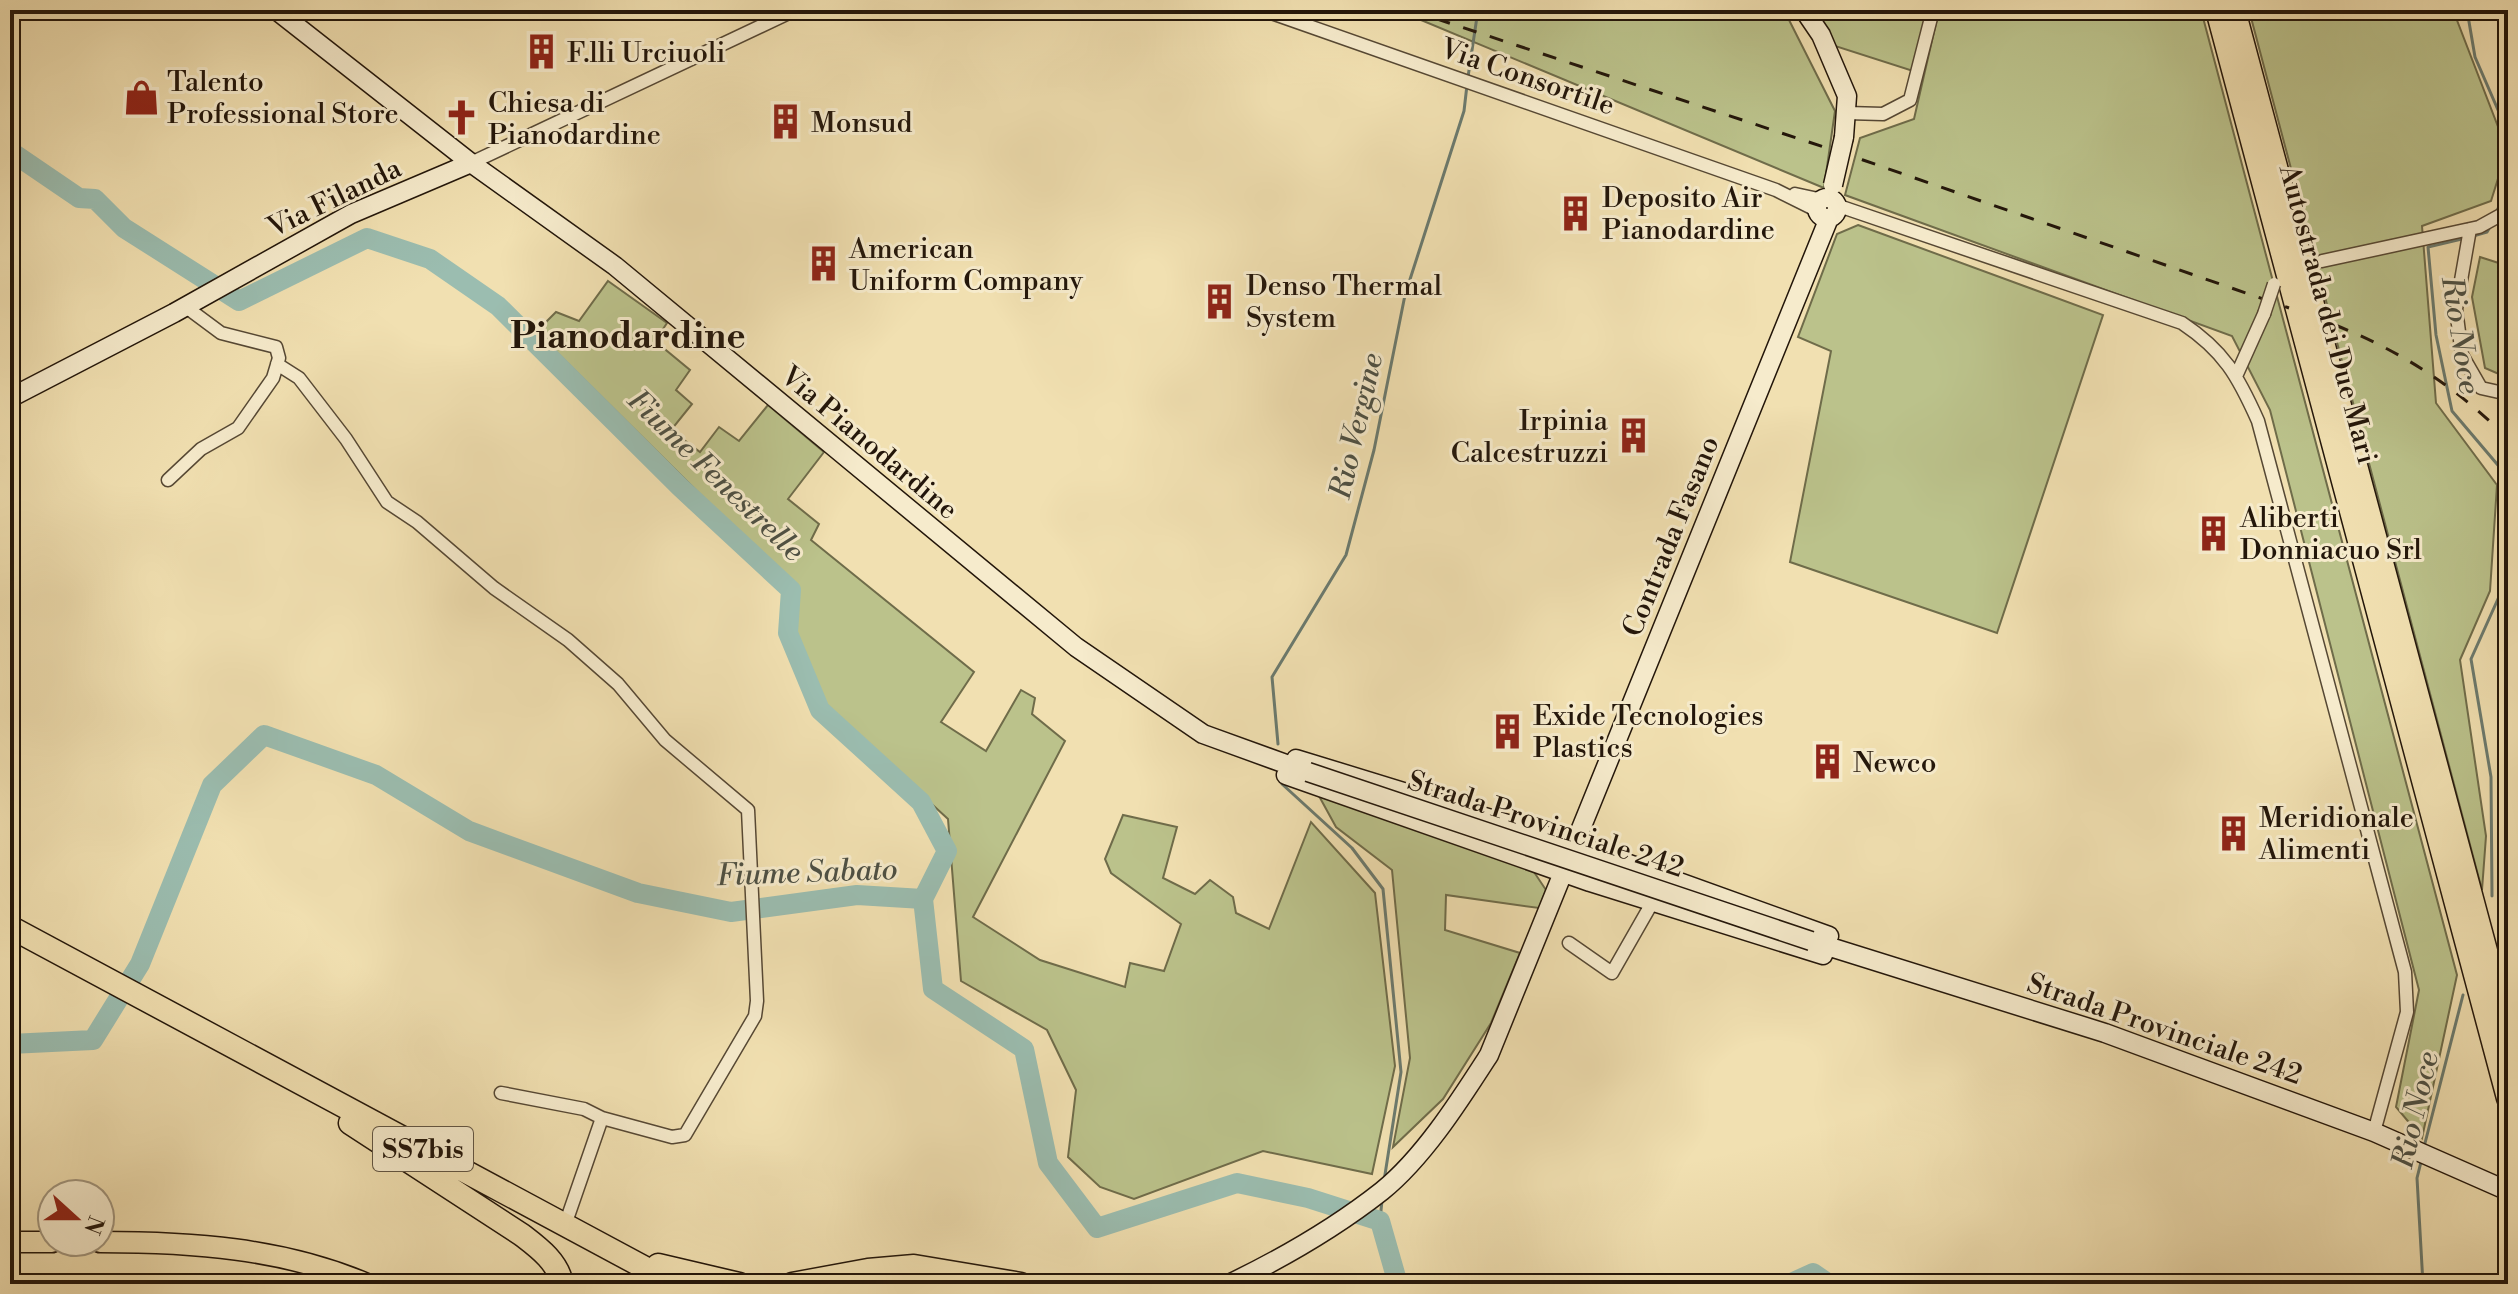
<svg xmlns="http://www.w3.org/2000/svg" width="2518" height="1294" viewBox="0 0 2518 1294" font-family="'Libre Bodoni',serif">
	<style>
		.green { fill: #bbc28b; stroke: #6f6c4a; stroke-width: 2 }
		.lines { fill: none; stroke-linecap: round; stroke-linejoin: round }
		.stream { stroke: #6b7a6e; stroke-width: 3 }
		.river { stroke: #9bbdb0; stroke-width: 20 }
		.street-casing { stroke: #564834; stroke-width: 15 }
		.secondary-casing { stroke: #23160a; stroke-width: 21 }
		.primary-casing { stroke: #23160a; stroke-width: 23 }
		.highway-casing { stroke: #23160a; stroke-width: 25 }
		.street { stroke: #f6ebcc; stroke-width: 12 }
		.secondary { stroke: #f6ebcc; stroke-width: 18 }
		.primary { stroke: #f1e0b1; stroke-width: 20 }
		.highway { stroke: #f1e0b1; stroke-width: 22 }
		.rail { stroke: #23160a; stroke-width: 3; stroke-dasharray: 14 14; stroke-linecap: butt }
		.street-bridge-casing { stroke: #564834; stroke-width: 15; stroke-linecap: butt }
		.secondary-bridge-casing { stroke: #23160a; stroke-width: 21; stroke-linecap: butt }
		.street-bridge { stroke: #f6ebcc; stroke-width: 12 }
		.secondary-bridge { stroke: #f6ebcc; stroke-width: 18 }
		.labels { text-anchor: middle; stroke-width: 6; stroke-linejoin: round; paint-order: stroke }
		.shield { fill: #f6ebcc; stroke: #625644; stroke-width: 2 }
		.shield-label { font-size: 26px; font-weight: bold; fill: #23160a }
		.poi-label { font-size: 28px; fill: #23160a; stroke: #f6ebcc; text-anchor: start }
		.street-label { font-size: 28px; fill: #23160a; stroke: #f6ebcc }
		.water-label { font-size: 30px; font-style: italic; fill: #4d5044; stroke: #f6ebcc }
		.district-label { font-size: 36px; font-weight: bold; fill: #23160a; stroke: #f6ebcc }
	</style>
	<rect width="100%" height="100%" fill="#f1e0b1"/>
	<filter id="stains"><feTurbulence type="fractalNoise" baseFrequency=".0025" numOctaves="4"/><feColorMatrix values="0 0 0 0 .2 0 0 0 0 .09 0 0 0 0 .02 0 0 0 .5 -.17"/></filter>
	<radialGradient id="worn" r=".72"><stop offset=".6" stop-color="#630" stop-opacity="0"/><stop offset="1" stop-color="#630" stop-opacity=".3"/></radialGradient>
	<!-- green -->
	<path class="green" d="M1397,10H1784L1835,111L1824,188Z
		M1816,10H1927L1913,71L1835,46Z
		M1939,10H2201L2457,975L2422,1138L2396,1107L2419,990L2270,410L2232,336L1845,195L1860,138L1914,119Z
		M2249,10H2453L2507,150L2491,201L2422,226L2436,403L2497,485L2490,591L2460,660L2486,836L2482,890Z
		M1858,225L2103,315L1997,633L1790,562L1831,351L1798,337L1837,234Z
		M2480,257L2508,266V378L2485,368L2472,297Z
		M608,281L667,323L655,341L690,370L676,390L692,404L671,430L700,452L719,427L739,441L768,405L824,452L788,499L819,524L811,540L974,672L941,722L986,751L1021,690L1035,698L1032,714L1065,741L973,917L1040,960L1125,987L1130,963L1164,971L1181,924L1111,873L1105,859L1123,815L1177,827L1163,878L1195,894L1210,880L1233,897L1236,913L1269,929L1311,822L1375,893L1395,1066L1372,1174L1263,1151L1134,1199L1100,1187L1068,1157L1076,1090L1047,1030L961,981L948,819L825,706L796,639L797,590L536,332L556,312L579,321Z
		M1319,796L1532,869L1546,890L1539,908L1446,895L1445,930L1520,953L1491,1023L1443,1099L1393,1147L1410,1058L1392,870L1336,827Z"/>
	<g class="lines">
		<!-- stream -->
		<path class="stream" d="M2467,10L2475,57L2508,133
			M1468,77L1478,10
			M2496,213L2508,187
			M2473,236L2487,232L2490,227
			M2466,238L2428,247L2436,335L2452,411L2508,477L2502,590L2471,659L2491,777L2492,896
			M1278,744L1272,677L1346,555L1374,450L1405,295L1464,111L1467,85
			M1282,784L1352,848L1383,889L1401,1072L1384,1181
			M2424,1147L2463,995
			M2421,1162L2417,1178L2423,1284
			M1380,1221L1382,1200"/>
		<!-- river -->
		<path class="river" d="M10,151L79,198L95,199L124,228L239,301L367,238L430,259L498,306L680,487L791,590L788,633L820,710L921,802L947,851L923,899
			M10,1044L93,1040L140,964L212,785L264,735L376,775L469,831L638,893L731,912L857,895L923,899L933,989L1024,1049L1048,1163L1097,1228L1237,1183L1308,1198L1380,1221L1398,1284
			M1789,1284L1813,1273L1829,1284"/>
		<defs>
			<path id="street" d="M1263,10L1776,190L1818,211
				M1847,113L1883,114L1910,100L1933,10
				M471,163L795,10
				M1795,194L1823,200
				M1836,205L2182,323C2224,351 2238,376 2258,421L2405,972L2407,1012L2374,1132
				M2470,229L2456,309L2462,355L2481,388L2508,394
				M2322,261L2479,227L2508,211
				M277,364L299,378L346,439L387,502L417,522L494,588L568,640L618,684L665,740L748,810L757,1001L755,1016L685,1135L672,1137L602,1118L565,1225
				M2237,374L2264,314
				M168,480L201,449L238,428L273,378L279,358L276,347L221,333L186,307
				M1569,943L1612,973L1652,903
				M501,1093L584,1109L602,1118"/>
			<path id="secondary" d="M276,10L471,163L615,266L1076,647L1203,734L1308,772
				M1804,10L1821,35L1847,96L1844,137
				M1817 208a10 10 0 1 1 20 0a10 10 0 1 1-20 0Z
				M10,398L174,313L351,214L471,163
				M1296,759L1576,845L1829,936
				M1286,775L1590,882L1823,955
				M1811,941L2105,1033L2374,1132L2508,1191
				M1229,1284C1283,1258 1335,1228 1382,1191C1424,1157 1460,1100 1489,1055L1829,218"/>
			<path id="primary" d="M10,1242H52
				M100,1242C191,1242 282,1248 367,1284"/>
			<path id="highway" d="M2217,10L2508,1098
				M2234,10L2508,1033
				M10,927L675,1284
				M350,1123L522,1235C539,1248 558,1262 562,1284
				M658,1265L739,1284
				M792,1284L868,1270L914,1266L1021,1284"/>
		</defs>
		<!-- street casing -->
		<use href="#street" class="street-casing"/>
		<!-- secondary casing -->
		<use href="#secondary" class="secondary-casing"/>
		<!-- primary casing -->
		<use href="#primary" class="primary-casing"/>
		<!-- highway casing -->
		<use href="#highway" class="highway-casing"/>
		<!-- street -->
		<use href="#street" class="street"/>
		<!-- secondary -->
		<use href="#secondary" class="secondary"/>
		<!-- primary -->
		<use href="#primary" class="primary"/>
		<!-- highway -->
		<use href="#highway" class="highway"/>
		<!-- rail -->
		<path class="rail" d="M1410,10L1863,160L2289,308
			M2335,325C2401,351 2458,388 2508,439"/>
		<defs>
			<path id="street-bridge" d="M2264,314L2274,284"/>
			<path id="secondary-bridge" d="M1833,185L1844,137
				M1308,772L1811,941"/>
		</defs>
		<!-- street-bridge casing -->
		<use href="#street-bridge" class="street-bridge-casing"/>
		<!-- secondary-bridge casing -->
		<use href="#secondary-bridge" class="secondary-bridge-casing"/>
		<!-- street-bridge -->
		<use href="#street-bridge" class="street-bridge"/>
		<!-- secondary-bridge -->
		<use href="#secondary-bridge" class="secondary-bridge"/>
	</g>
	<!-- icons -->
	<defs>
		<symbol id="building-bare" viewBox="-9 -9 18 18"><path d="M-4-6H4V6H1V3H-1V6H-4ZM-2.5-4.3h1.7v1.8h-1.7ZM.8-4.3h1.7v1.8H.8ZM-2.5-1h1.7V.8h-1.7ZM.8-1h1.7V.8H.8Z" fill="#8f2418" stroke="#f6ebcc" stroke-width="2.5" paint-order="stroke"/></symbol>
		<symbol id="shop-bare" viewBox="-9 -9 18 18"><path d="M-5-2.5h2.3a2.7 3.5 0 0 1 5.4 0H5L5.5 6h-11ZM-1.5-2.5h3a1.5 2.3 0 0 0-3 0Z" fill="#8f2418" stroke="#f6ebcc" stroke-width="2.5" paint-order="stroke"/></symbol>
		<symbol id="church-bare" viewBox="-9 -9 18 18"><path d="M-1.2-6h2.4v3.5h3.3v2.4h-3.3V6h-2.4V-.1h-3.3v-2.4h3.3Z" fill="#8f2418" stroke="#f6ebcc" stroke-width="2.5" paint-order="stroke"/></symbol>
	</defs>
	<g fill-rule="evenodd">
		<use href="#building-bare" x="516" y="26" width="51" height="51"/>
		<use href="#shop-bare" x="116" y="72" width="51" height="51"/>
		<use href="#church-bare" x="436" y="92" width="51" height="51"/>
		<use href="#building-bare" x="760" y="96" width="51" height="51"/>
		<use href="#building-bare" x="1550" y="188" width="51" height="51"/>
		<use href="#building-bare" x="798" y="238" width="51" height="51"/>
		<use href="#building-bare" x="1194" y="276" width="51" height="51"/>
		<use href="#building-bare" x="1608" y="410" width="51" height="51"/>
		<use href="#building-bare" x="2188" y="508" width="51" height="51"/>
		<use href="#building-bare" x="1482" y="706" width="51" height="51"/>
		<use href="#building-bare" x="1802" y="736" width="51" height="51"/>
		<use href="#building-bare" x="2208" y="808" width="51" height="51"/>
	</g>
	<g class="labels">
		<!-- shield labels -->
		<rect class="shield" x="373" y="1127" width="100" height="44" rx="6"/>
		<g class="shield-label">
			<text x="423" y="1158">SS7bis</text>
		</g>
		<!-- poi labels -->
		<g class="poi-label">
			<text x="567" y="62">F.lli Urciuoli</text>
			<text x="167" y="91">Talento<tspan x="167" dy="32">Professional Store</tspan></text>
			<text x="488" y="112">Chiesa di<tspan x="488" dy="32">Pianodardine</tspan></text>
			<text x="811" y="132">Monsud</text>
			<text x="1602" y="207">Deposito Air<tspan x="1602" dy="32">Pianodardine</tspan></text>
			<text x="849" y="258">American<tspan x="849" dy="32">Uniform Company</tspan></text>
			<text x="1246" y="295">Denso Thermal<tspan x="1246" dy="32">System</tspan></text>
			<text x="1608" y="430" text-anchor="end">Irpinia<tspan x="1608" dy="32">Calcestruzzi</tspan></text>
			<text x="2240" y="527">Aliberti<tspan x="2240" dy="32">Donniacuo Srl</tspan></text>
			<text x="1533" y="725">Exide Tecnologies<tspan x="1533" dy="32">Plastics</tspan></text>
			<text x="1853" y="772">Newco</text>
			<text x="2259" y="827">Meridionale<tspan x="2259" dy="32">Alimenti</tspan></text>
		</g>
		<!-- street labels -->
		<g class="street-label">
			<text transform="translate(1528 76) rotate(19)" y="10">Via Consortile</text>
			<text transform="translate(334 197) rotate(-26)" y="10">Via Filanda</text>
			<text transform="translate(2329 314) rotate(75)" y="10">Autostrada dei Due Mari</text>
			<text transform="translate(870 442) rotate(40)" y="10">Via Pianodardine</text>
			<text transform="translate(1670 536) rotate(-68)" y="10">Contrada Fasano</text>
			<text transform="translate(1546 823) rotate(18)" y="10">Strada Provinciale 242</text>
			<text transform="translate(2165 1028) rotate(19)" y="10">Strada Provinciale 242</text>
		</g>
		<!-- water labels -->
		<g class="water-label">
			<text transform="translate(2461 335) rotate(81)" y="10">Rio Noce</text>
			<text transform="translate(1356 426) rotate(-77)" y="10">Rio Vergine</text>
			<text transform="translate(716 475) rotate(44)" y="10">Fiume Fenestrelle</text>
			<text transform="translate(807 872) rotate(-2)" y="10">Fiume Sabato</text>
			<text transform="translate(2415 1110) rotate(-77)" y="10">Rio Noce</text>
		</g>
		<!-- district labels -->
		<g class="district-label">
			<text x="628" y="348">Pianodardine</text>
		</g>
	</g>
	<!-- margin -->
	<rect width="2518" height="1294" fill="none" stroke="#f1e0b1" stroke-width="40"/>
	<rect x="12" y="12" width="2494" height="1270" fill="none" stroke="#23160a" stroke-width="4"/>
	<rect x="20" y="20" width="2478" height="1254" fill="none" stroke="#23160a" stroke-width="2"/>
	<!-- north arrow -->
	<g transform="translate(76 1218) rotate(111)"><circle r="38" fill="#f6ebcc" stroke="#a2967e" stroke-width="2"/>
	<path d="M0-6L14 30L0 20L-14 30Z" fill="#8f2418"/>
	<text y="-12" font-size="22" font-weight="bold" text-anchor="middle" fill="#23160a">N</text>
	</g>
	<rect width="100%" height="100%" filter="url(#stains)"/>
	<rect width="100%" height="100%" fill="url(#worn)"/>
</svg>
